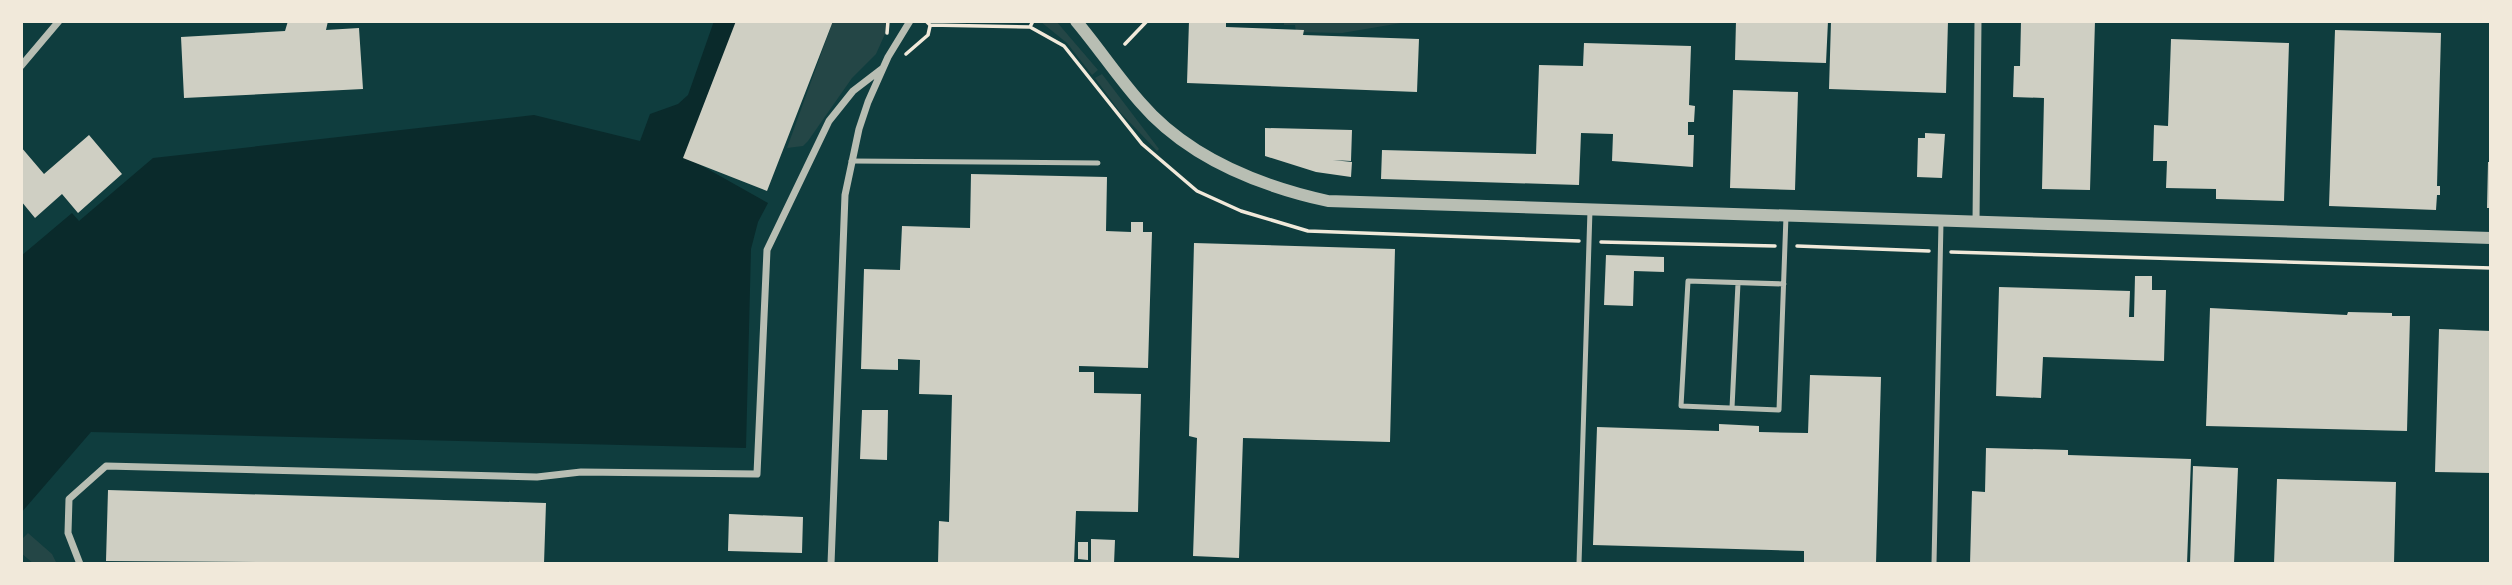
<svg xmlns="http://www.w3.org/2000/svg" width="2512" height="585" viewBox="0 0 2512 585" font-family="Merriweather,serif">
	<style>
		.green { fill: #244646 }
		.water { fill: #0a2a2b }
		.building { fill: #cfcfc3 }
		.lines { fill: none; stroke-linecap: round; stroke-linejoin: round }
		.path { stroke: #f1e9da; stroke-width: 3.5 }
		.service { stroke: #b8beb3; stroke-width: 5 }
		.minor { stroke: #b8beb3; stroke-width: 7 }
		.tertiary { stroke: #b8beb3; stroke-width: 12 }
	</style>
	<rect width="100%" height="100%" fill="#0f3d3e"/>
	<!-- green -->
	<path class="green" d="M833,21H886L885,34L876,54L852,78L808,141L803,146L787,148Z
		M1056,21L1098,70L1092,75L1067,43L1041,22Z
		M1284,21H1413L1342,33L1296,32L1295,25H1284Z
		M1102,74L1159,149L1157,151L1120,112L1095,78Z
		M28,533L52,554L57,564H34L21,553V540Z"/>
	<!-- water -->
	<path class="water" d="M714,21H740L688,158L768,203L758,222L751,249L746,448L91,432L21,513V256L72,213L79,221L153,158L534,115L640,141L650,114L678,104L688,95Z"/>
	<!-- building -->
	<path class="building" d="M288,21H328L326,30L359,28L363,89L184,98L181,37L285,31Z
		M736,21H833L767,191L683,158Z
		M1189,21H1226V27L1304,30L1303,35L1419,39L1417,92L1187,83Z
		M1736,21H1828L1826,63L1735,60Z
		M1831,21H1948L1946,93L1829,89Z
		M2021,21H2095L2090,190L2042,189L2044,98L2013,97L2014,66H2020Z
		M2335,30L2441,33L2437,186H2440V195H2437L2436,210L2329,206Z
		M2171,39L2289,43L2284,201L2216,199V189L2166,188L2167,161H2153L2154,125L2168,126Z
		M1584,43L1691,46L1689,105L1695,106L1694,122H1688V135H1694L1693,167L1612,161L1613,134L1581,133L1579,185L1381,179L1382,150L1536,154L1539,65L1583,66Z
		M1733,90L1798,92L1795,190L1730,188Z
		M1265,128L1352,130L1351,161L1333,160L1352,162L1351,177L1316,172L1265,156Z
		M1925,133L1945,134L1942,178L1917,177L1918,138H1925Z
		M89,135L122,174L78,213L62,194L35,218L21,201V147L44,174Z
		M2488,162H2491V208H2487Z
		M971,174L1107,177L1106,231L1131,232V222H1143V232H1152L1148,368L1079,366V372H1094V393L1141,394L1138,512L1076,511L1074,564H938L939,521L949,522L952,395L919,394L920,360L898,359V370L861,369L864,269L900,270L902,226L970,228Z
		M1194,243L1395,249L1390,442L1243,438L1239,558L1193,556L1197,438L1189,436Z
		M1606,255L1664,257V272L1634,271L1633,306L1604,305Z
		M2135,276H2152V290H2166L2164,361L2043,357L2041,398L1996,396L1999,287L2130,291L2129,317H2134Z
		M2210,308L2347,315L2348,312L2392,313V316H2410L2407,431L2206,426Z
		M2439,329L2491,331V473L2435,472Z
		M1810,375L1881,377L1876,564H1804V551L1593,545L1597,427L1719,431V424L1759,426V432L1808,433Z
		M862,410H888L887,460L860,459Z
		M1986,448L2068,450V455L2191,459L2187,564H1970L1972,491L1985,492Z
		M2193,466L2238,468L2234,564H2190Z
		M2277,479L2396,482L2394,564H2274Z
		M108,490L546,503L544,564L106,561Z
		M729,514L803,517L802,553L728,551Z
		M1091,539L1115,540L1114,564H1091Z
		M1078,542H1088V560L1078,559Z"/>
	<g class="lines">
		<!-- path -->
		<path class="path" d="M926,21L930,25L1030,27L1033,21
			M1030,27L1064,46L1142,144L1197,191L1241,211L1308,231L1579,241
			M887,33L888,21
			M1125,44L1147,21
			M906,54L928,35L930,26
			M1601,242L1775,246
			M1797,246L1929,251
			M1951,252L2491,268"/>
		<!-- service -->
		<path class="service" d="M851,161L1098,163
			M1784,284L1688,281L1681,406L1779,410L1786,216
			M1732,408L1738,283
			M1579,564L1590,210
			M1934,564L1941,222"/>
		<!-- minor -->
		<path class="minor" d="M21,66L59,21
			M1976,222L1978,21
			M80,564L68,533L69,499L106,466L537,477L581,472L757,474L767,250L829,121L853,91L883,68
			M831,564L845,195L859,129L868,102L888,57L910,21"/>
		<!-- tertiary -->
		<path class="tertiary" d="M1076,21C1098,47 1117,76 1140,102C1187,157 1260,186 1328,201L2491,238"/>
	</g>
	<!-- border -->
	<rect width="2512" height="585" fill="none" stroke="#f1e9da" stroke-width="46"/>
</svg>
